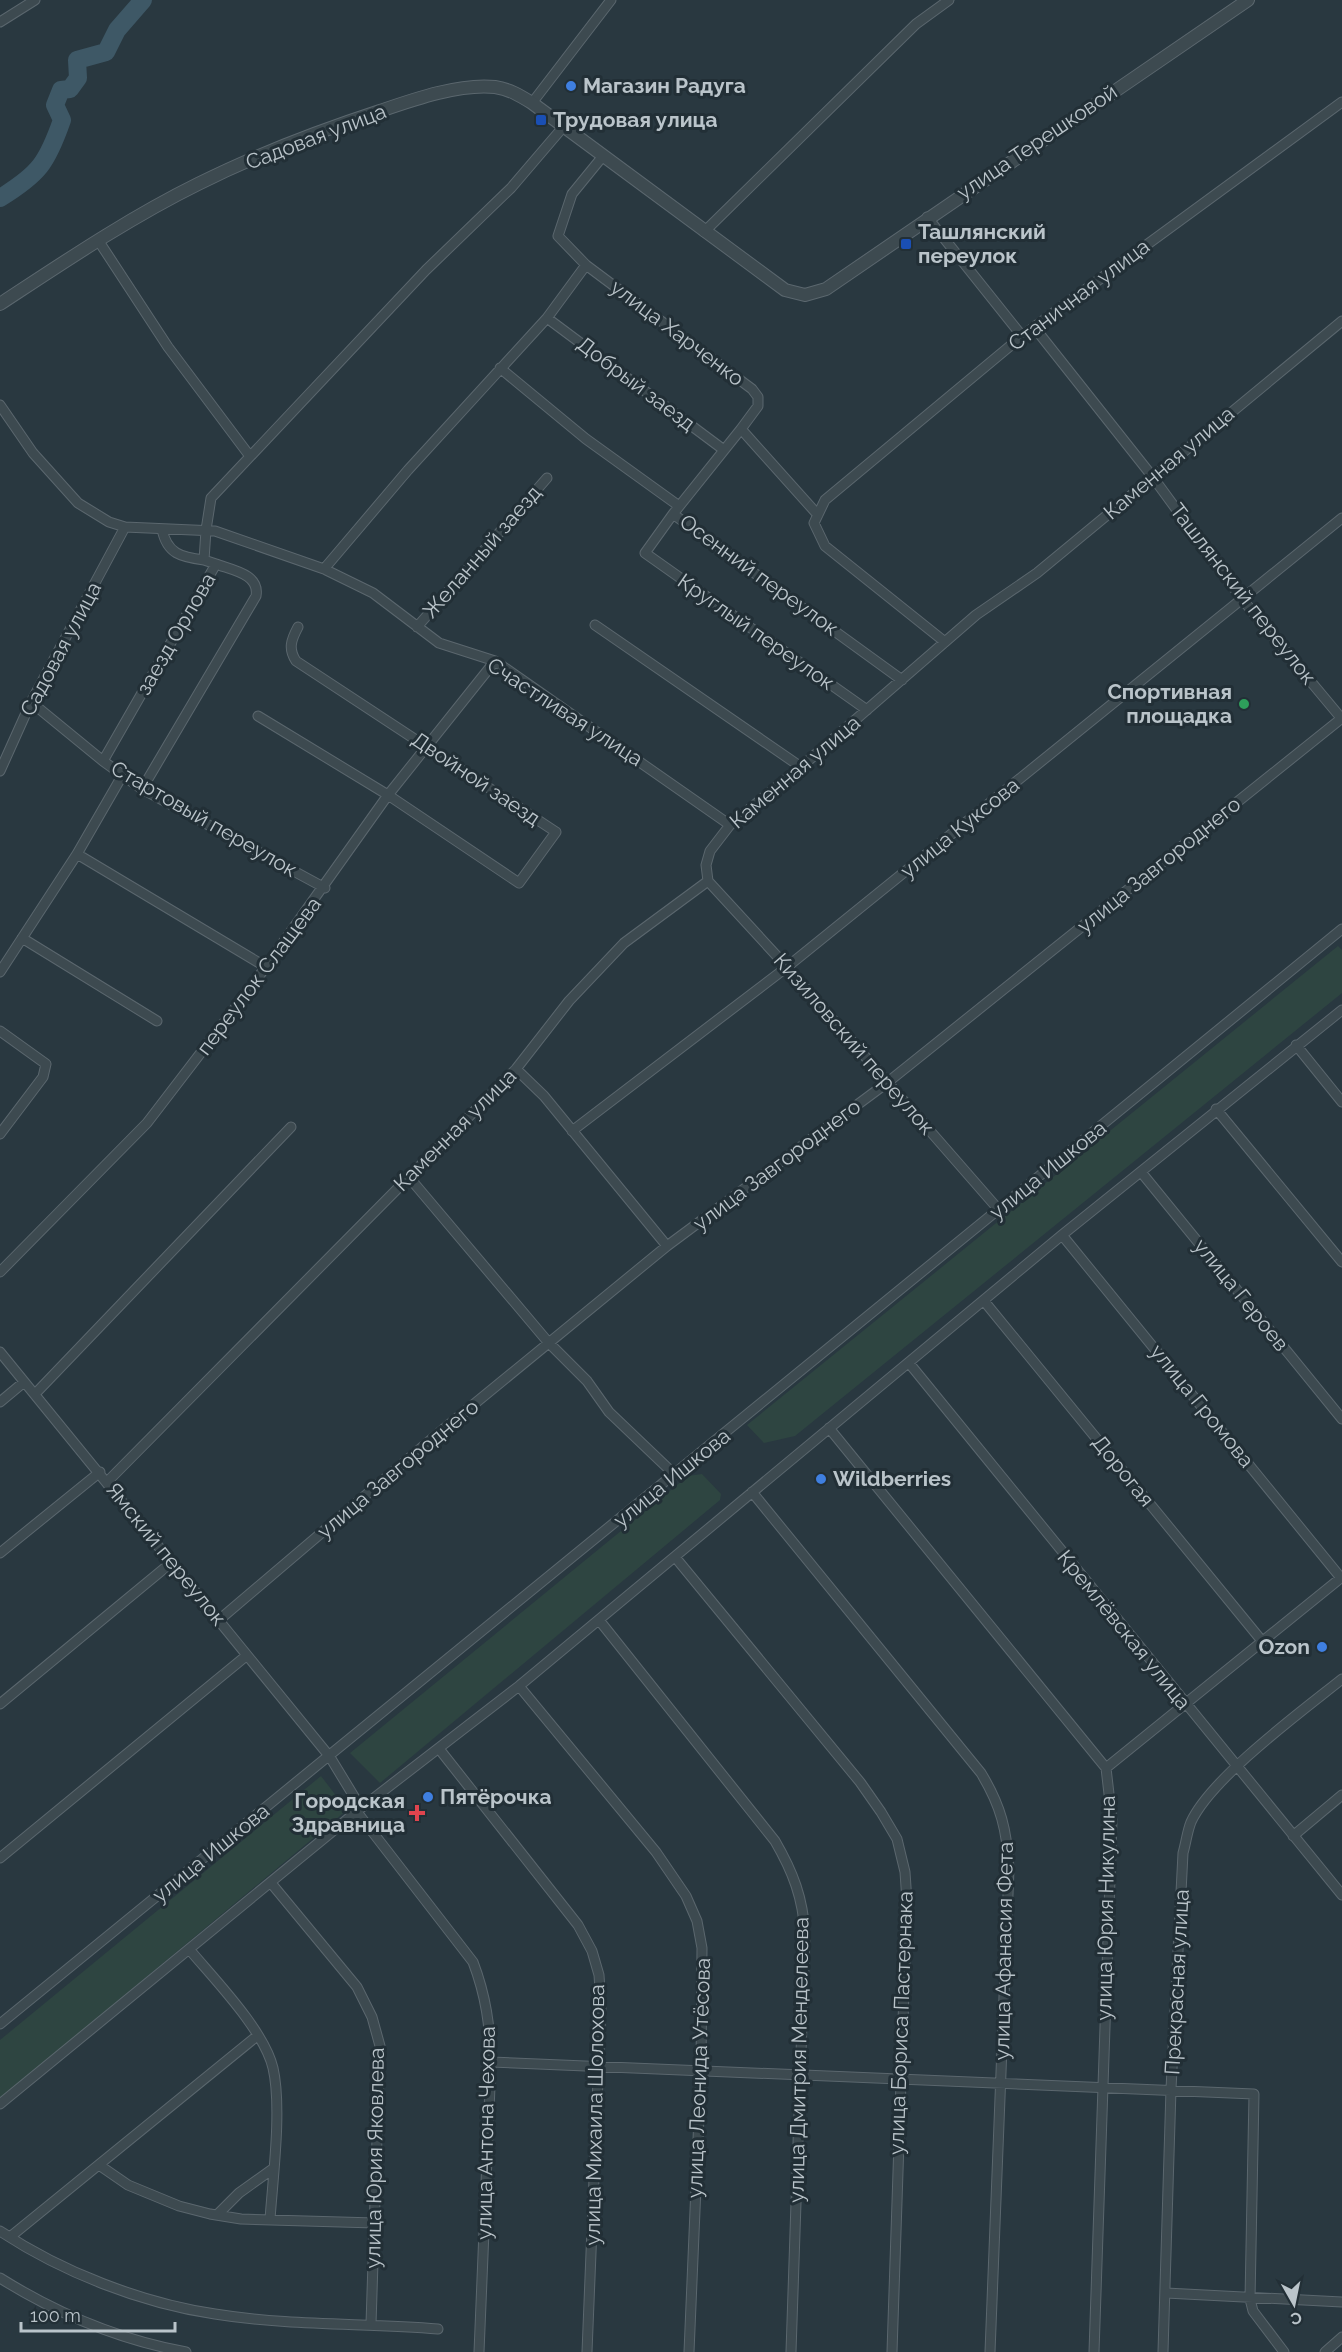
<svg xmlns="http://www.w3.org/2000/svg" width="1342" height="2352" viewBox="0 0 1342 2352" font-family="Raleway,sans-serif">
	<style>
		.green { fill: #2e4541 }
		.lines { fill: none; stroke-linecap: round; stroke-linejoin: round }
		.river { stroke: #3e5866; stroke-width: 18 }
		.minor-casing { stroke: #5b676e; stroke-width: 11 }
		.tertiary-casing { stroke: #5b676e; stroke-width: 14 }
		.minor { stroke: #3d4a50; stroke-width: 9 }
		.tertiary { stroke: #3d4a50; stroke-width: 12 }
		.shop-dot { fill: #3f7fe0; stroke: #222f36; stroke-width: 2 }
		.transit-dot { fill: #1a4fb4; stroke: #222f36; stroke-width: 2 }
		.leisure-dot { fill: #2e9e5b; stroke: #222f36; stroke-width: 2 }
		.health-dot { fill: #e0444e; stroke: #222f36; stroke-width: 2 }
		.labels { text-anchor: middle; stroke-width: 6; stroke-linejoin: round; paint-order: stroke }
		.poi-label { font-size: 21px; font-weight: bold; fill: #bac4ca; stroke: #222f36; text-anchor: start }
		.street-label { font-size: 21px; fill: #bac4ca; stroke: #222f36 }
	</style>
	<rect width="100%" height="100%" fill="#293840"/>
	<!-- green -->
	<path class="green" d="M1338,946L1342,950V993L795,1436L764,1443L747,1425Z
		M702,1474L721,1494L720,1500L380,1783L350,1753L688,1476Z
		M321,1776L347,1810L0,2099V2040Z"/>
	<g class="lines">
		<!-- river -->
		<path class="river" d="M0,198C39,174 47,163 62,120L55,105L61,90L70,89L78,78L77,60L106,52L117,30L143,0"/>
		<defs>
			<path id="minor" d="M0,22L35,0
				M532,103L611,0
				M603,156L572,194L558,236L586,265L752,389L758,397V406L741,429L818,515
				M927,217L1022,336
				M704,232L916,24L949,0
				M98,240L168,347L249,455
				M547,318L724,450
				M1034,327L1152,476L1242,599L1342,719
				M500,368L586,439L679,506
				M0,405L33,453L78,503L109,522L125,527L215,531L324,569L373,593L439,643L495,661L730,825
				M741,429L673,514L902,680
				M673,514L645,553L867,710
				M162,529C167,554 181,557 204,560
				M216,564L204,560L206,530L211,498L426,270L511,188L564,126
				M324,569L408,470L547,318L586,265
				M595,625L801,767
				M417,627L547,478
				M945,642L825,546L814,523L825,500L1022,336L1342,102
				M31,702L103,761L142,789L325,888
				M258,716L388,795L519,883L556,832L296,661C288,649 291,640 298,627
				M103,761L216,564C232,570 260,574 256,596L142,789
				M0,771L31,702L125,527
				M77,854L266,967
				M708,881L787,967L999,1210
				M22,938L157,1021
				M0,972L77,854L122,776
				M0,1031L46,1064L43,1077L0,1134
				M1296,1045L1342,1102
				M516,1069L544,1096L667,1246
				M1216,1109L1342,1262
				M572,1131L787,967L1342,518
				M1141,1172L1342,1419
				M408,1176L548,1342L587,1381L609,1412L675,1475
				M1062,1235L1341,1578
				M0,1272L147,1123L252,986L388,795L495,661
				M984,1301L1262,1641
				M0,1352L330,1757L361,1808
				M909,1363L1342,1895
				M35,1394L291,1127
				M0,1402L24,1382
				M829,1428L1106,1768
				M108,1481L516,1069L569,1001L624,943L708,881L706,865L710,851L730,825L801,767L976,615L1037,573L1342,321
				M752,1492L981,1773C1001,1806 1007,1830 1009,1869L990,2352
				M0,1553L100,1472
				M675,1557L860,1782L881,1812L897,1839L905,1872L907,1902L892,2352
				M219,1620L440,1432L667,1246L888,1082L1342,718
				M599,1620L775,1841C793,1872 803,1898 805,1934L791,2352
				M519,1686L656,1852L686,1896L697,1921L702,1948L701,2069L689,2352
				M0,1704L172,1562
				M440,1750L578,1925L592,1951L599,1975L601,2005L587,2352
				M357,1812L473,1962C486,1996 490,2026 491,2062L479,2352
				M1293,1836L1342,1795
				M0,1858L246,1656
				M271,1883L357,1987L372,2017L380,2046L371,2324
				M189,1949C214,1979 264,2030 273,2068C282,2107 273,2177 270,2219
				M0,2024L1342,929
				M491,2062L1254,2094L1250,2299L1253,2311L1284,2352
				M0,2104L361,1808L519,1686L1062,1235L1342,1010
				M99,2165L128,2185L179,2206L210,2214L241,2219L375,2223
				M218,2214L239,2193L274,2168
				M0,2231C62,2272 141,2303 215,2314C289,2326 364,2323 438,2329
				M10,2237L257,2036
				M0,2278C56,2313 121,2340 186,2352
				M1166,2293L1342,2302
				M1094,2352L1112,1820L1106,1768L1342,1577
				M1163,2352L1171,2089L1183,1853C1186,1843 1187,1832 1191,1822C1211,1778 1302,1711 1342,1679
				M1325,2352L1342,2337"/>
			<path id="tertiary" d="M0,304C64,262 129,218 198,184C256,155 319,131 380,111C412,100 460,83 495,87C509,89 519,95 532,103L785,290L805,295L826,289L1248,0"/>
		</defs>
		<!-- minor casing -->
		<use href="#minor" class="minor-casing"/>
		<!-- tertiary casing -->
		<use href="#tertiary" class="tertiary-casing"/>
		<!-- minor -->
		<use href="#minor" class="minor"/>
		<!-- tertiary -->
		<use href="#tertiary" class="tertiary"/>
	</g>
	<!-- markers -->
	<g class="shop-dot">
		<circle cx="571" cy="86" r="6"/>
		<circle cx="821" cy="1479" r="6"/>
		<circle cx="1322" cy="1647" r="6"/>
		<circle cx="428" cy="1797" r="6"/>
	</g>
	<g class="transit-dot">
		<rect x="535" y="114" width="12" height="12" rx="3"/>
		<rect x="900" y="238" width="12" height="12" rx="3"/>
	</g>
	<circle class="leisure-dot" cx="1244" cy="704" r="6"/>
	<path class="health-dot" d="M414 1804h6v6h6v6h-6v6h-6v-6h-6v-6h6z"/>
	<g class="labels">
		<!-- poi labels -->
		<g class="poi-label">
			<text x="583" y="93">Магазин Радуга</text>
			<text x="553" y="127">Трудовая улица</text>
			<text x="918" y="239">Ташлянский<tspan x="918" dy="24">переулок</tspan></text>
			<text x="1232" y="699" text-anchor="end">Спортивная<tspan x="1232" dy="24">площадка</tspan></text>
			<text x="833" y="1486">Wildberries</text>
			<text x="1310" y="1654" text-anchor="end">Ozon</text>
			<text x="440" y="1804">Пятёрочка</text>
			<text x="405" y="1808" text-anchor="end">Городская<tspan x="405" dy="24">Здравница</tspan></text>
		</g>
		<!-- street labels -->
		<g class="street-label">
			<text transform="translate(316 137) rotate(-21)" y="7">Садовая улица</text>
			<text transform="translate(1037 142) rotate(-34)" y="7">улица Терешковой</text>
			<text transform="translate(1079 295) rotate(-37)" y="7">Станичная улица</text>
			<text transform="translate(677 333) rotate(37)" y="7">улица Харченко</text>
			<text transform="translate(636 384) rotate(37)" y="7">Добрый заезд</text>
			<text transform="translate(1169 463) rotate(-40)" y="7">Каменная улица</text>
			<text transform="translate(482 552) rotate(-49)" y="7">Желанный заезд</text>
			<text transform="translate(759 575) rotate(36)" y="7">Осенний переулок</text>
			<text transform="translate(1243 594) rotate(52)" y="7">Ташлянский переулок</text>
			<text transform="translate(756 632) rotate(35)" y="7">Круглый переулок</text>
			<text transform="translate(176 634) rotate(-60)" y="7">заезд Орлова</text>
			<text transform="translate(61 649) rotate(-62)" y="7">Садовая улица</text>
			<text transform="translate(565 712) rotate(33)" y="7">Счастливая улица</text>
			<text transform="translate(795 772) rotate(-40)" y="7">Каменная улица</text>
			<text transform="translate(476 779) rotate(34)" y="7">Двойной заезд</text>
			<text transform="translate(204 819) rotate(30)" y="7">Стартовый переулок</text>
			<text transform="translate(960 828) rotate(-39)" y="7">улица Куксова</text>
			<text transform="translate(1159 865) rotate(-39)" y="7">улица Завгороднего</text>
			<text transform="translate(259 976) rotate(-53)" y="7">переулок Слащева</text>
			<text transform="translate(854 1044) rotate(49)" y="7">Кизиловский переулок</text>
			<text transform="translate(455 1130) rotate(-45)" y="7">Каменная улица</text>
			<text transform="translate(777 1165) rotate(-37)" y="7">улица Завгороднего</text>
			<text transform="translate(1048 1170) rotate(-39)" y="7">улица Ишкова</text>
			<text transform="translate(1241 1295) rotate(51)" y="7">улица Героев</text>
			<text transform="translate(1202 1406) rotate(51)" y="7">улица Громова</text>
			<text transform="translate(398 1469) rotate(-40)" y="7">улица Завгороднего</text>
			<text transform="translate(1123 1471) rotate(51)" y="7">Дорогая</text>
			<text transform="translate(672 1478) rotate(-39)" y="7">улица Ишкова</text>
			<text transform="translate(166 1554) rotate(51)" y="7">Ямский переулок</text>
			<text transform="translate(1124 1630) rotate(51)" y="7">Кремлёвская улица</text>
			<text transform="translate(211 1853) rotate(-39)" y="7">улица Ишкова</text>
			<text transform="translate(1106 1908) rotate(-89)" y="7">улица Юрия Никулина</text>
			<text transform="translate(1004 1951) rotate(-89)" y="7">улица Афанасия Фета</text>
			<text transform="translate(1177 1982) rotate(-87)" y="7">Прекрасная улица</text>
			<text transform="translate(901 2023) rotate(-88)" y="7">улица Бориса Пастернака</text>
			<text transform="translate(799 2060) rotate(-89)" y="7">улица Дмитрия Менделеева</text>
			<text transform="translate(699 2078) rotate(-88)" y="7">улица Леонида Утёсова</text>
			<text transform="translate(595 2115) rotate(-89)" y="7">улица Михаила Шолохова</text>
			<text transform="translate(486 2133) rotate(-89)" y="7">улица Антона Чехова</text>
			<text transform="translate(375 2158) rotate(-89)" y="7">улица Юрия Яковлева</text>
		</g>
	</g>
	<!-- north arrow -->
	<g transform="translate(1294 2304) rotate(171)" stroke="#222f36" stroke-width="4.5" paint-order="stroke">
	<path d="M0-4.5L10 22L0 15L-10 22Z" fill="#bac4ca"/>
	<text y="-9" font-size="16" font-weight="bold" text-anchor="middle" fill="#bac4ca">С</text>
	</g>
	<!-- scale -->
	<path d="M21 2322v9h154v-9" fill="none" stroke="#bac4ca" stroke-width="3"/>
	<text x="30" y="2322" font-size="18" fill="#bac4ca" stroke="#222f36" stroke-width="4.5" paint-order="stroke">100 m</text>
</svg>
